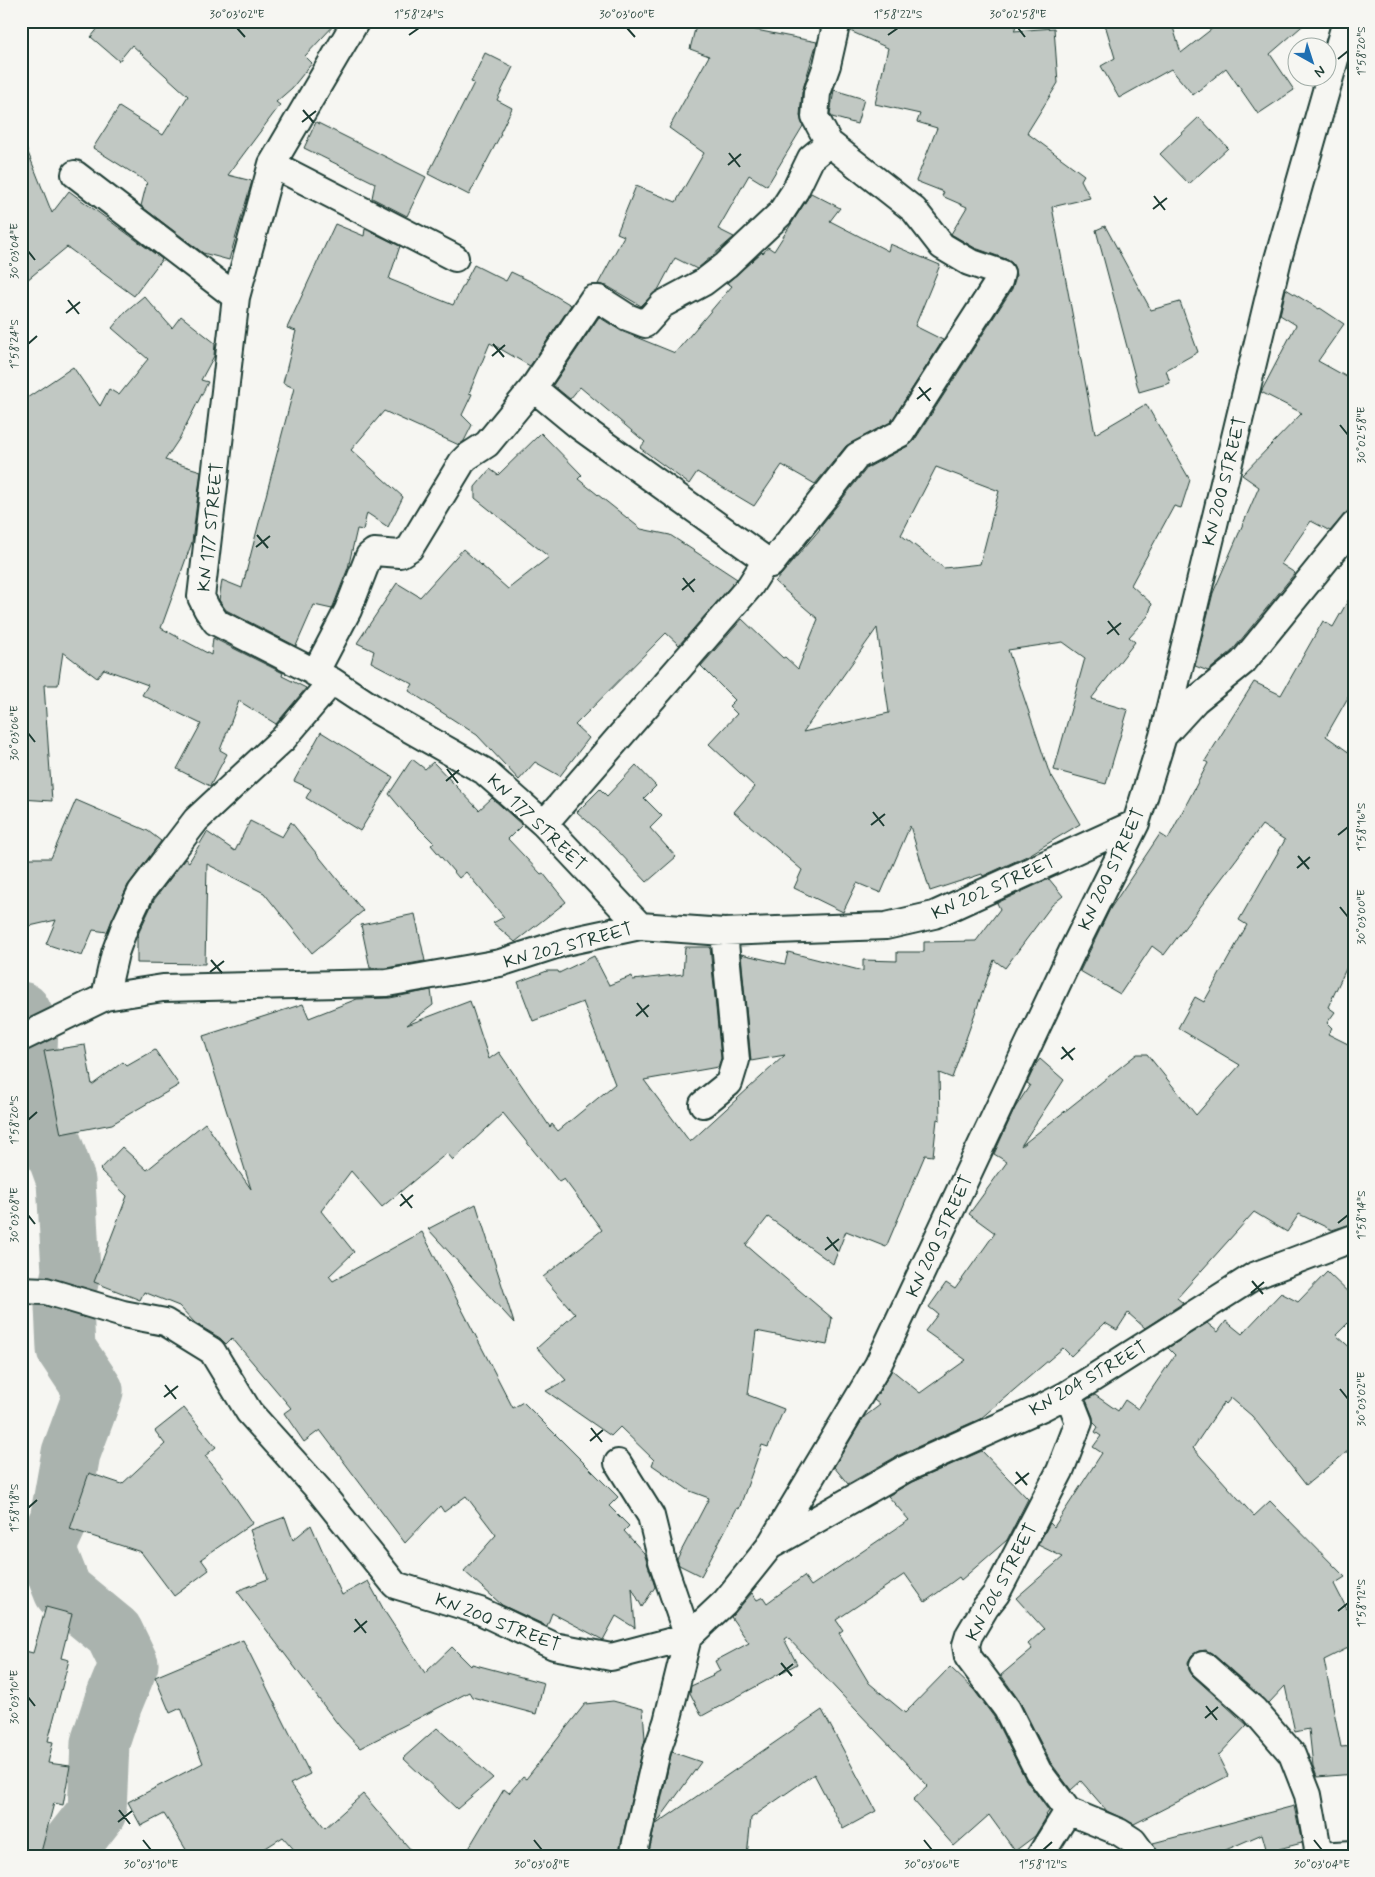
<svg xmlns="http://www.w3.org/2000/svg" width="1375" height="1877" viewBox="0 0 1375 1877" font-family="Mynerve,sans-serif">
	<style>
		.lines { fill: none; stroke-linecap: round; stroke-linejoin: round }
		.river { stroke: #aab3ae; stroke-width: 59 }
		.building { fill: #c1c8c3; stroke: #1f3d34; fill-rule: evenodd }
		.minor-casing { stroke: #1f3d34; stroke-width: 30 }
		.minor { stroke: #f6f6f2; stroke-width: 26 }
		.ticks { fill: none; stroke: #1f3d34; stroke-width: 2 }
		.labels { text-anchor: middle; stroke-width: 4; stroke-linejoin: round; paint-order: stroke }
		.street-label { font-size: 18px; fill: #1f3d34; stroke: #f6f6f2 }
		.neatline { fill: none; stroke: #1f3d34; stroke-width: 2 }
		.ticks-label { font-size: 12px; text-anchor: middle; fill: #1f3d34 }
	</style>
	<rect width="100%" height="100%" fill="#f6f6f2"/>
	<filter id="ink" filterUnits="userSpaceOnUse"><feTurbulence type="fractalNoise" baseFrequency=".02" numOctaves="2"/><feDisplacementMap in="SourceGraphic" scale="10" xChannelSelector="R" yChannelSelector="G"/><feConvolveMatrix kernelMatrix="1 2 1 2 8 2 1 2 1" color-interpolation-filters="sRGB"/></filter>
	<g filter="url(#ink)">
		<g class="lines">
			<!-- river -->
			<path class="river" d="M21,1011L29,1027L27,1073L66,1181L71,1272L64,1306L66,1349L94,1391L71,1453L59,1520L46,1548L63,1591L114,1633L129,1664L113,1703L100,1743L97,1812L69,1848L67,1856"/>
		</g>
		<!-- building -->
		<path class="building" d="M104,21H338L305,56L312,63L292,88L276,102L280,105L228,175L252,181L229,260L203,253L141,206L147,182L93,148L119,107L163,135L188,96L132,45L119,61L91,37Z
			M697,21H752L751,29L817,42L802,92L800,116L803,126L767,186L749,175L718,229L734,237L697,269L675,258L658,290L641,306L607,286L598,284L624,236L617,233L636,186L676,202L704,153L669,128L709,56L690,49Z
			M852,21H1018L1014,31L1054,28L1058,83L1027,133L1084,175L1081,180L1090,198L1052,207L1095,434L1146,404L1190,480L1181,508L1174,506L1131,585L1152,604L1148,616L1129,637L1135,642L1091,699L1128,710L1106,784L1054,770L1085,658L1063,642L1008,650L1051,778L1052,776L1080,824L1029,855L983,876L982,874L930,891L910,826L881,893L857,883L843,912L794,888L802,870L734,812L755,787L709,744L737,714L729,706L735,700L701,666L742,619L783,658L785,657L798,669L818,619L775,582L820,529L819,528L867,468L908,446L914,441L1012,289L1016,276L1015,269L1012,263L1006,259L975,248L951,234L967,207L942,196L944,192L916,181L937,128L917,122L920,114L875,104L888,48L850,31ZM936,467L999,491L980,564L944,568L901,535ZM877,628L889,713L803,732Z
			M1104,21H1171L1181,53L1222,21H1308L1270,54L1294,90L1258,114L1226,68L1193,95L1171,69L1119,98L1101,66L1115,58Z
			M485,53L513,67L497,100L512,108L500,133L501,134L469,195L428,174L474,83L471,82Z
			M834,90L864,99L857,124L832,117L830,114Z
			M1199,117L1228,148L1189,184L1160,154Z
			M316,122L426,177L407,216L372,198L375,183L304,148Z
			M21,140H23L52,213L69,191L162,259L134,296L67,247L21,285Z
			M811,193L840,208L830,221L888,251L890,244L940,265L915,326L943,340L891,422L846,446L815,484L782,465L754,506L697,472L689,484L640,448L645,442L580,387L570,399L553,385L599,317L621,331L675,353L732,286L727,283L762,252L763,253L768,247L774,251Z
			M335,224L364,236L365,229L400,246L389,279L453,305L474,265L506,281L511,272L532,282L571,305L530,366L490,343L469,393L472,394L462,415L472,425L464,441L459,445L384,411L351,450L403,497L388,527L367,513L363,530L357,529L348,568L332,609L314,605L296,646L226,610L219,600L222,580L242,588L294,388L283,383L296,331L287,328Z
			M1105,226L1151,310L1180,302L1198,352L1166,370L1170,383L1139,392L1096,230Z
			M1286,289L1319,309L1320,308L1344,324L1318,361L1354,381V504L1330,531L1311,521L1281,564L1295,573L1232,651L1208,671L1195,666L1213,593L1259,487L1242,475L1302,413L1261,392L1296,325L1280,315Z
			M144,296L172,328L181,316L215,343L214,356L201,380L208,382L179,439L165,460L201,471L192,542L161,628L211,655L213,638L283,673L282,676L306,688L276,724L239,701L220,750L227,754L210,786L177,769L201,724L142,695L148,685L104,669L97,678L63,652L58,685H44L52,801L21,799V402L73,367L100,406L109,389L119,395L148,359L112,328L126,311Z
			M541,433L582,475L578,479L641,529L670,535L737,579L679,645L666,633L575,725L589,738L560,776L535,762L519,780L477,735L409,691L413,684L371,662L374,651L357,643L397,583L420,597L463,549L508,589L549,557L475,498V487L490,469L498,475Z
			M1354,590V687L1326,736L1354,756V952L1328,1007L1335,1012L1327,1023L1332,1028L1328,1034L1354,1047V1223L1332,1230L1299,1214L1287,1232L1254,1212L1177,1298L1183,1303L1145,1328L1128,1313L1117,1330L1105,1323L1071,1356L1063,1348L980,1419L899,1455L848,1484L834,1467L864,1417L880,1405L874,1400L892,1370L920,1393L966,1360L925,1331L938,1314L929,1307L946,1283L955,1289L995,1233L969,1214L1007,1162L994,1154L1015,1108L1030,1085L1027,1083L1036,1064L1040,1059L1064,1080L1021,1146L1137,1054H1147L1196,1115L1240,1065L1178,1028L1195,997L1204,1002L1247,925L1239,920L1285,840L1262,825L1164,955L1152,946L1120,994L1080,971L1110,909L1160,834L1168,839L1208,763L1205,761L1254,682L1281,695L1323,621L1333,627Z
			M321,732L393,777L360,831L306,798L311,789L294,781Z
			M412,759L425,769L433,762L479,810L492,798L522,825L508,839L541,874L543,873L566,902L515,942L493,923L504,917L466,872L459,878L431,845L434,843L409,818L389,794Z
			M636,765L656,786L644,798L662,816L650,828L676,857L647,882L604,836L577,812L600,789L607,796Z
			M76,800L148,831L161,841L128,885L107,932L93,930L82,956L46,944L56,920L21,928V858H51Z
			M250,821L282,837L291,822L363,911L312,953L264,893L207,864L205,964L137,963V938L139,932L154,900L185,859L189,862L207,832L235,851Z
			M1049,879L1063,896L1052,905L1005,968L994,960L952,1078L939,1073L940,1120L937,1119L933,1156L925,1155L886,1247L846,1231L833,1264L768,1217L746,1245L832,1318L827,1345L756,1331L748,1395L784,1409L768,1447L762,1445L739,1509L737,1508L701,1576L679,1565L677,1559L709,1498L690,1491L652,1465L654,1460L620,1427L611,1436L546,1391L566,1380L537,1348L575,1314L543,1277L602,1230L564,1179L559,1182L503,1113L453,1160L447,1153L382,1207L351,1171L321,1211L354,1252L329,1276L333,1281L422,1232L513,1408L523,1402L618,1497L609,1506L629,1526L624,1531L644,1553L655,1587L642,1607L632,1588L635,1628L616,1616L603,1640L552,1613L547,1626L502,1605L464,1571L496,1535L466,1496L444,1512L440,1506L405,1543L320,1430L304,1442L284,1413L291,1408L232,1338L226,1344L220,1338L195,1323L179,1306L144,1292L140,1300L94,1282L127,1196L100,1170L122,1147L147,1170L205,1123L251,1189L203,1036L303,1004L309,1018L357,999L390,998L431,990L433,1005L407,1025L470,1001L489,1059L499,1052L550,1127L552,1124L558,1131L615,1084L583,1002L533,1021L518,982L547,971H558L559,973L594,956L609,985L632,976L633,980L683,974L685,947H710L721,1058L718,1067L644,1080L690,1142L785,1055L751,1061L741,954L785,964L788,952L863,971V960L897,961V952H924V942L976,941L1000,909L997,903Z
			M415,914L425,961L386,968H370L361,925Z
			M85,1045L92,1085L123,1062L127,1066L155,1050L179,1085L112,1124L61,1134L44,1051Z
			M476,1204L514,1323L428,1229Z
			M1327,1272L1354,1298V1317L1336,1335L1354,1351V1446L1306,1485L1252,1416L1231,1398L1226,1404L1224,1402L1193,1448L1254,1516L1270,1501L1345,1577L1334,1584L1354,1623V1645L1324,1660L1341,1747L1354,1746V1774L1317,1777L1313,1766L1309,1729L1295,1732L1285,1686L1268,1704L1213,1654L1206,1650L1199,1651L1192,1655L1188,1662L1189,1670L1193,1676L1247,1725L1218,1756L1228,1776L1134,1824L1107,1811L1081,1781L1071,1790L1051,1763L1020,1702L1001,1675L1032,1649L1028,1644L1044,1629L1016,1598L1063,1557L1038,1545L1050,1523L1054,1527L1102,1453L1093,1447L1101,1436L1095,1432L1098,1427L1093,1422V1417L1086,1400L1095,1395L1118,1411L1125,1400L1138,1409L1175,1355L1168,1348L1207,1323L1218,1332L1226,1321L1242,1334L1281,1293L1298,1302Z
			M184,1408L216,1447L205,1456L223,1477L222,1478L253,1523L201,1559L209,1570L174,1596L141,1552L70,1529L89,1473L122,1484L165,1444L155,1431Z
			M982,1451L1028,1499L1007,1540L961,1580L959,1577L925,1602L905,1574L836,1620L843,1630L839,1633L869,1683L905,1713L950,1667L974,1690L994,1717L1026,1780L1049,1811L1046,1815L1047,1816L1035,1836L1015,1851L989,1815L954,1846L913,1800L928,1786L787,1637L784,1639L797,1664L702,1716L690,1693L691,1686L713,1676L712,1675L720,1671L715,1661L749,1643L731,1617L752,1593L757,1600L763,1597L767,1603L804,1576L811,1586L909,1520L888,1496L912,1482Z
			M285,1517L293,1540L311,1525L342,1595L368,1581L385,1612L425,1673L452,1647L471,1666L472,1664L544,1683L536,1714L472,1697L469,1692L360,1748L340,1727L237,1591L268,1579L250,1530Z
			M46,1607L72,1614L61,1658L69,1660L48,1741L53,1742L48,1763L70,1766L63,1805L54,1803L40,1856H21V1650L33,1653Z
			M243,1640L310,1774L290,1784L325,1828L363,1794L416,1856H294L297,1853L283,1837L253,1856H190L164,1814L141,1826L128,1802L203,1763L181,1708L170,1713L155,1677Z
			M613,1701L643,1709L645,1739L618,1856H464L504,1789L509,1793L523,1777L526,1779L585,1704Z
			M822,1710L876,1811L843,1829L814,1774L751,1818L747,1856H648L655,1825Z
			M437,1728L493,1778L457,1809L403,1758Z
			M672,1752L701,1762L656,1824L671,1755Z
			M1294,1806L1302,1843L1267,1852L1262,1834L1212,1856H1159L1153,1843Z"/>
		<g class="lines">
			<defs>
				<path id="minor" d="M356,21L272,164L236,297L201,597L207,609L216,622L332,681L376,710L484,771L544,824L640,926
					M272,164L455,258
					M75,174L236,297
					M533,388L579,426L771,564H764L750,586L544,824
					M771,564L857,456L901,433L999,281L1001,273L969,262L942,246L914,210L829,143
					M315,673L348,610L369,556L374,552L400,554L410,548L462,462L467,457L487,444L533,388L593,299H599L627,317L645,324L663,304L704,282L726,265L780,214L795,191L811,158L829,143L815,117L817,93L827,65L837,21
					M1164,735L1196,700L1243,662L1354,525
					M105,997L115,953L125,926L141,892L196,820L283,739L332,681
					M21,1038L105,997L163,988L387,983L500,963L565,942L640,926L724,932L886,926L934,915L1136,823
					M703,1104L729,1083L736,1060L724,932
					M21,1290L46,1291L123,1314L165,1322L212,1351L249,1412L319,1490L395,1585L480,1611L554,1646L611,1657L688,1637L725,1602L769,1547L878,1365L1072,952L1136,823L1163,736L1278,259L1346,21
					M1068,1394L1079,1422L1060,1471L996,1594L985,1608L969,1635L966,1645L968,1657L1007,1709L1038,1771L1068,1811L1119,1832L1133,1841L1144,1856
					M618,1463L651,1516L662,1561L688,1637L667,1722L657,1751L633,1856
					M770,1546L905,1469L1043,1407L1068,1394L1254,1276L1354,1238
					M1203,1665L1254,1710L1292,1754L1308,1795L1319,1855
					M1040,1856L1068,1811
					M1316,1856L1354,1854"/>
			</defs>
			<!-- minor casing -->
			<use href="#minor" class="minor-casing"/>
			<!-- minor -->
			<use href="#minor" class="minor"/>
		</g>
	</g>
	<!-- ticks -->
	<path class="ticks" d="M237,28L245,37M627,28L635,37M1018,28L1025,37M409,35L419,28M888,35L898,28M1338,59L1348,51M303,110L314,123M302,122L316,111M729,153L740,167M728,165L741,154M1154,196L1165,210M1153,209L1167,198M28,251L35,260M68,300L79,314M66,313L80,302M28,344L37,336M493,344L504,357M492,356L505,345M919,387L930,401M917,399L931,388M1340,425L1348,435M257,535L268,548M256,547L270,536M683,578L694,592M682,590L695,579M1108,621L1119,635M1107,634L1121,623M28,733L35,742M447,769L458,783M446,781L459,770M873,812L884,826M871,825L885,814M1338,835L1348,827M1298,856L1309,869M1297,868L1310,857M1340,907L1348,917M211,960L222,973M210,972L224,961M637,1003L648,1017M636,1016L649,1005M1062,1047L1073,1060M1061,1059L1075,1048M28,1120L37,1112M401,1194L412,1208M400,1206L413,1195M28,1215L35,1224M1338,1223L1348,1215M827,1237L838,1251M825,1250L839,1239M1252,1281L1263,1294M1251,1293L1264,1282M165,1385L176,1399M1340,1389L1348,1399M164,1397L178,1386M591,1428L602,1442M590,1441L603,1430M1016,1472L1027,1485M1015,1484L1029,1473M28,1508L37,1500M1338,1611L1348,1603M355,1619L366,1633M354,1632L367,1621M781,1663L792,1676M779,1675L793,1664M28,1697L35,1706M1206,1706L1217,1720M1205,1718L1218,1707M119,1810L130,1824M118,1822L132,1811M143,1840L151,1850M534,1840L542,1850M924,1840L932,1850M1314,1840L1322,1850M1043,1850L1052,1842"/>
	<g class="labels">
		<!-- street labels -->
		<g class="street-label">
			<text transform="translate(1224 481) rotate(-76)" y="6">KN 200 STREET</text>
			<text transform="translate(210 527) rotate(-84)" y="6">KN 177 STREET</text>
			<text transform="translate(537 822) rotate(44)" y="6">KN 177 STREET</text>
			<text transform="translate(1111 869) rotate(-65)" y="6">KN 200 STREET</text>
			<text transform="translate(993 887) rotate(-24)" y="6">KN 202 STREET</text>
			<text transform="translate(568 945) rotate(-15)" y="6">KN 202 STREET</text>
			<text transform="translate(939 1236) rotate(-65)" y="6">KN 200 STREET</text>
			<text transform="translate(1088 1378) rotate(-30)" y="6">KN 204 STREET</text>
			<text transform="translate(1001 1582) rotate(-62)" y="6">KN 206 STREET</text>
			<text transform="translate(498 1622) rotate(21)" y="6">KN 200 STREET</text>
		</g>
	</g>
	<!-- margin -->
	<rect width="1375" height="1877" fill="none" stroke="#f6f6f2" stroke-width="55"/>
	<!-- north arrow -->
	<g transform="translate(1312 62) rotate(141)"><circle r="24" fill="#f6f6f2" stroke="#a0aca6"/>
	<path d="M0-4L9 19L0 12L-9 19Z" fill="#1f6fb2"/>
	<text y="-8" font-size="14" font-weight="bold" text-anchor="middle" fill="#1f3d34">N</text>
	</g>
	<rect x="28" y="28" width="1320" height="1822" class="neatline"/>
	<g class="ticks-label">
		<text x="237" y="18">30°03'02"E</text>
		<text x="419" y="18">1°58'24"S</text>
		<text x="627" y="18">30°03'00"E</text>
		<text x="898" y="18">1°58'22"S</text>
		<text x="1018" y="18">30°02'58"E</text>
		<text transform="translate(1361 51) rotate(-90)" y="4">1°58'20"S</text>
		<text transform="translate(14 251) rotate(-90)" y="4">30°03'04"E</text>
		<text transform="translate(14 344) rotate(-90)" y="4">1°58'24"S</text>
		<text transform="translate(1361 435) rotate(-90)" y="4">30°02'58"E</text>
		<text transform="translate(14 733) rotate(-90)" y="4">30°03'06"E</text>
		<text transform="translate(1361 827) rotate(-90)" y="4">1°58'16"S</text>
		<text transform="translate(1361 917) rotate(-90)" y="4">30°03'00"E</text>
		<text transform="translate(14 1120) rotate(-90)" y="4">1°58'20"S</text>
		<text transform="translate(14 1215) rotate(-90)" y="4">30°03'08"E</text>
		<text transform="translate(1361 1215) rotate(-90)" y="4">1°58'14"S</text>
		<text transform="translate(1361 1399) rotate(-90)" y="4">30°03'02"E</text>
		<text transform="translate(14 1508) rotate(-90)" y="4">1°58'18"S</text>
		<text transform="translate(1361 1603) rotate(-90)" y="4">1°58'12"S</text>
		<text transform="translate(14 1697) rotate(-90)" y="4">30°03'10"E</text>
		<text x="151" y="1868">30°03'10"E</text>
		<text x="542" y="1868">30°03'08"E</text>
		<text x="932" y="1868">30°03'06"E</text>
		<text x="1043" y="1868">1°58'12"S</text>
		<text x="1322" y="1868">30°03'04"E</text>
	</g>
</svg>
